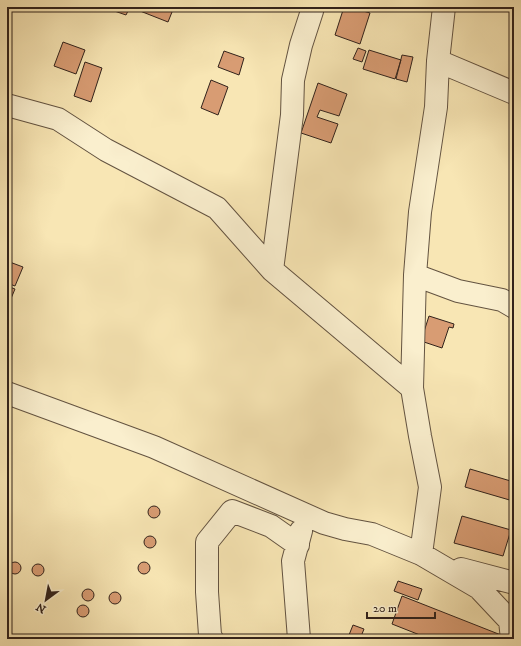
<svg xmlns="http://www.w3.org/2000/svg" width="521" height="646" viewBox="0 0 521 646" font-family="'IM FELL DW Pica',serif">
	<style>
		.building { fill: #d89c73; stroke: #31221b }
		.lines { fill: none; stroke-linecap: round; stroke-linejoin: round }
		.minor-casing { stroke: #635341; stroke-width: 24 }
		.minor { stroke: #faefce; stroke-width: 22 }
	</style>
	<rect width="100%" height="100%" fill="#f8e6b4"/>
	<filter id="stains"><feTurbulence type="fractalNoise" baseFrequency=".005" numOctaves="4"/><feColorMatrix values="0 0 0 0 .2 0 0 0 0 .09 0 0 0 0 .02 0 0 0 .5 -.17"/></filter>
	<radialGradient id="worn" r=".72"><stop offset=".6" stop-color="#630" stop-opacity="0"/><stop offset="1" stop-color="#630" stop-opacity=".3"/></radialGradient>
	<!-- building -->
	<path class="building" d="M103,7H130L126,15Z
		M136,7H174L168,22L135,9Z
		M344,7H361L360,10L370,13L360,44L335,35Z
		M63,42L85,50L76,74L54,66Z
		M358,48L366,51L362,62L353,59Z
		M369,50L401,60L395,79L363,69Z
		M224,51L244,58L239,75L218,67Z
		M402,55L413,57L407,82L396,79Z
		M85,62L102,68L91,102L74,96Z
		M211,80L228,87L218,115L201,108Z
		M318,83L347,94L339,116L320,110L317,117L338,124L331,143L301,133Z
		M7,261L23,267L15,286L7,283Z
		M7,286L15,289L7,308Z
		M429,316L454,324L453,328L449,327L442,348L421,341Z
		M514,336V351L510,350Z
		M470,469L514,482L513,501L465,487Z
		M148 512a6 6 0 1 1 12 0a6 6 0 1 1-12 0Z
		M462,516L511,530L503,556L454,543Z
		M144 542a6 6 0 1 1 12 0a6 6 0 1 1-12 0Z
		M138 568a6 6 0 1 1 12 0a6 6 0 1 1-12 0Z
		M9 568a6 6 0 1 1 12 0a6 6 0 1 1-12 0Z
		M32 570a6 6 0 1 1 12 0a6 6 0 1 1-12 0Z
		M398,581L422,589L418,600L394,591Z
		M82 595a6 6 0 1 1 12 0a6 6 0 1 1-12 0Z
		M109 598a6 6 0 1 1 12 0a6 6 0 1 1-12 0Z
		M402,596L501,635L500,639H430L392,624Z
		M77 611a6 6 0 1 1 12 0a6 6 0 1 1-12 0Z
		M353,625L364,629L360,639L349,635Z"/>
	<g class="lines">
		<defs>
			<path id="minor" d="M438,61L514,93
				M7,105L58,119L106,150L217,208L272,270L412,388L415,275L458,291L502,300L514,307
				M272,270L292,115L293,80L301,45L312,11L313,7
				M415,275L420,212L436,107L438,61L444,7
				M412,388L420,436L430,487L421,554
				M7,393L154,447L324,523L345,529L372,534L421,554L479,588L510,621L512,639
				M461,569L514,583
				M212,639L210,635L207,592V542L232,511L271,526L298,545
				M299,639L293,561L301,531"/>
		</defs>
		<!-- minor casing -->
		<use href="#minor" class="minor-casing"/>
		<!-- minor -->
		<use href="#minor" class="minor"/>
	</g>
	<!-- margin -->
	<rect width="521" height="646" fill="none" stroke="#f8e6b4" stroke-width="24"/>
	<rect x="8" y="8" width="505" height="630" fill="none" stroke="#31221b" stroke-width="2"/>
	<rect x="12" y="12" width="497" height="622" fill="none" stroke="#31221b"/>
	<!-- north arrow -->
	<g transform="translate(46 600) rotate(212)" stroke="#faefce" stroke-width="3" paint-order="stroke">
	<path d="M0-3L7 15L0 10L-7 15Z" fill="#31221b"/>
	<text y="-6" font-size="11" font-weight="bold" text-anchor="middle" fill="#31221b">N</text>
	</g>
	<!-- scale -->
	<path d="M367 612v6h68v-6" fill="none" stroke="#31221b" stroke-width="2"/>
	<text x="373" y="612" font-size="12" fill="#31221b" stroke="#faefce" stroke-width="3" paint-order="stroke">20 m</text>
	<rect width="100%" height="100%" filter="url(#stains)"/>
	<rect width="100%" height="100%" fill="url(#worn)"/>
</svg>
